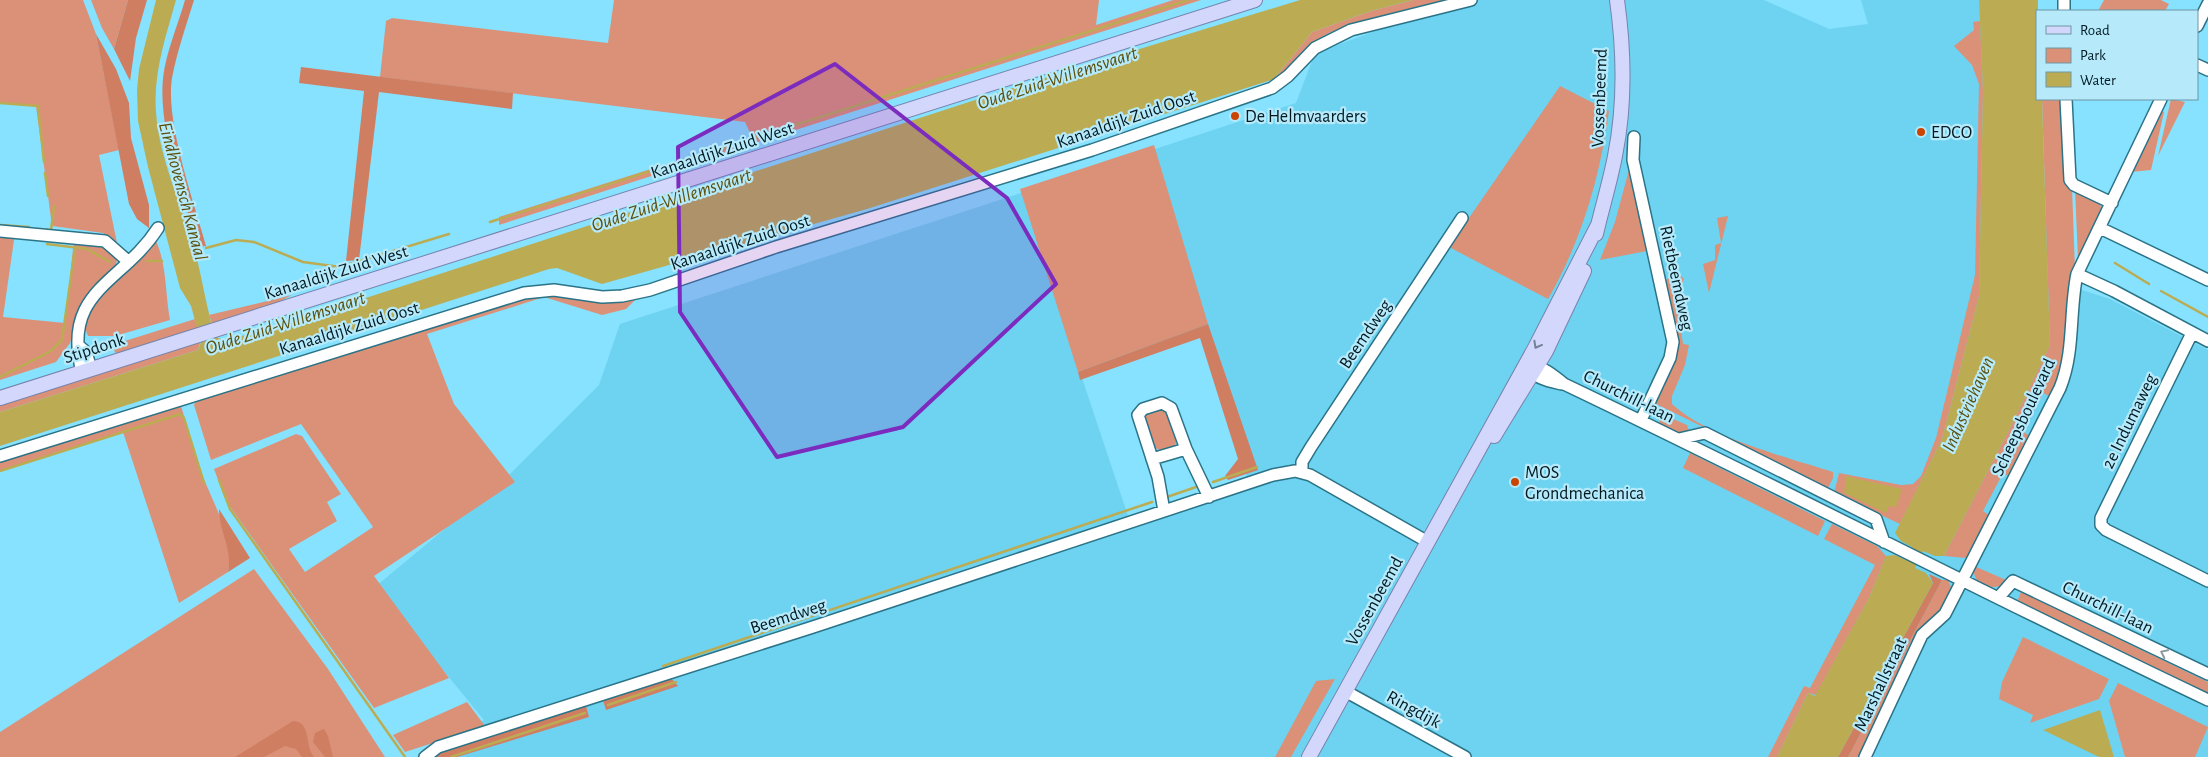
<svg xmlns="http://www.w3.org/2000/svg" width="2208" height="757" viewBox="0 0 2208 757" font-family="'Alegreya Sans',sans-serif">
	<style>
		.built { fill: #6dd3f1; fill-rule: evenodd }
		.green { fill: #db9177 }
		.forest { fill: #d07e62 }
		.water { fill: #bbac54 }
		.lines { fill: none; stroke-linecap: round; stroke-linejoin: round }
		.stream { stroke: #bbac54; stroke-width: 2.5 }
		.minor-casing { stroke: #2b7387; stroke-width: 14 }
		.major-casing { stroke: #7683ad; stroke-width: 16 }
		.minor { stroke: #fff; stroke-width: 11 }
		.major { stroke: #d3d7fb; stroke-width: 14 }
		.oneway { stroke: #748299 }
		.oneway2 { stroke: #8c989b }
		.marked { fill: #7b2cbf; fill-opacity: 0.2; stroke: #7b2cbf; stroke-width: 4; stroke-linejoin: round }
		.poi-dot { fill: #ca4502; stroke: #b6eafb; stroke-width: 2 }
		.labels { text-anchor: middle; stroke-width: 4.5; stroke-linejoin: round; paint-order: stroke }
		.street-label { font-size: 18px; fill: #001921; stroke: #b6eafb }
		.poi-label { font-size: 18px; fill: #001921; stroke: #b6eafb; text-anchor: start }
		.water-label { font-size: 19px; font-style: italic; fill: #5b500b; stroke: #b6eafb }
	</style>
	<rect width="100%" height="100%" fill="#86e2fe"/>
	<!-- built -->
	<path class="built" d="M1479,0H1764L1829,29L1868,24L1861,0H1991L2063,284L2110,299L2208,350V757H417L484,720L375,587L506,478L599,385L620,324L1296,103L1315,53L1439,8ZM1203,331L1247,477L1128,516L1081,375Z"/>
	<!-- green -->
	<path class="green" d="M0,0H83L96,34L119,150L99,155L117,243L103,233L52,226L36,106L0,102Z
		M91,0H128L114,49L102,28Z
		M614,0H1099L1096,25L1173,0H1201L499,225V217L752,137L745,122L380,77L386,21L392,18L608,43Z
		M1413,0H1450C1412,10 1349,19 1317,40C1302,50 1290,69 1277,82L1270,80L1119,128L1109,98L1274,79L1312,32L1371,11Z
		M2104,0H2161L2169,4L2165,11H2098Z
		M1980,21L1983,91L1979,296L1942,439L1900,524L1834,493L1839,473L1901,485L1913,484L1921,476L1936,438L1975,275L1979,84L1972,65L1954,46L1974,30L1973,22Z
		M1560,86L1609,111C1600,177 1582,240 1548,299L1449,247Z
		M2042,99H2062L2072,187L2075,269L2068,295L2065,358L2051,397L2043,393L2023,432L2031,436L2010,477L2003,473L1983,511L1990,516L1970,556L1966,558L1944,556L2012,424L2050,345Z
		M2171,99L2185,102L2158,156Z
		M2161,111L2164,112L2151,170L2131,172Z
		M1154,145L1208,324L1078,372L1020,189Z
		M1630,166L1647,251L1600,260L1615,222Z
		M2075,189L2100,203L2102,211L2078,260Z
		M1728,216L1709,293L1703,264L1715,260V245L1721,243L1717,218Z
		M0,232L15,233L3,317L65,323L74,240L101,243L117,260L116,264L91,290L81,306L70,343L56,362L0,380Z
		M156,241C167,265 165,293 170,320L115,336H88C70,302 143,266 156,241Z
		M1675,274H1679L1684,279L1676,299L1683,344L1689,345L1685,365L1672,396V404C1707,437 1786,457 1833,472V478L1828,488L1656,404L1677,353V340L1666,280Z
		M544,290L603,302L637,298L626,309L602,315L544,297L427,334L454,404L515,482L374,576L449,678L374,708L226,501L214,469L296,434L302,436L341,494L327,502L337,521L289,549L305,572L373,527L301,424L211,460L194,405L196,400Z
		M292,295L273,305L212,323L209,315Z
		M195,319L198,328L116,354L112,345Z
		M201,340L198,350L0,412V403Z
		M1160,405L1167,409L1177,441L1174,447L1162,451L1153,447L1145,417L1148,409Z
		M181,406C189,432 196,459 206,484C217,511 235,542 228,572L179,603L123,432L0,471V461Z
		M1655,411L1687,425L1689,431L1679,434L1660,423Z
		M1690,453L1825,521L1818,536L1683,468Z
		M1832,524L1877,546L1886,556L1869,598L1816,695L1808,693L1777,757H1768L1804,686L1810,688L1875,565L1824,539Z
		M1974,566L2006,580L2007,583C1992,592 1971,586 1974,566Z
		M254,569L328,669L385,757H0V732Z
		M1942,580H1948L1951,587L1944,607L1916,639L1912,640L1902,661V666L1858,757H1848Z
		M2021,592L2208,682V695L2017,602Z
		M2023,637L2109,679L2099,699L2030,723L2033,715L1999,699L2002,682Z
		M1335,679L1291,757H1275L1316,681Z
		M2118,683L2208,727L2195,757H2125L2109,701Z
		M467,702L485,726L405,752L393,735Z"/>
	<!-- forest -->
	<path class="forest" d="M128,0H147L136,38L130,81L114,49Z
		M185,0H194C186,26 177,52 172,78C165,122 194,202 206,246L198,247C184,196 158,132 163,78C166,52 178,25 185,0Z
		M96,34L116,69L129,103L131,138L149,205V228L137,219L129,204Z
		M301,67L513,93L512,109L379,92L359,260L346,261L364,91L299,83Z
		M1208,324L1258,470L1228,480L1225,476L1238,459L1200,338L1080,380L1078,372Z
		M219,509L250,558L228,572C233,549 219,532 219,509Z
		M1929,574L1942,580L1848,757H1838L1933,583Z
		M670,677L678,686L606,710L603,700Z
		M586,706L589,717L457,757H428Z
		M293,721C312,722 304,745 314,757H302L296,749L285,746L264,757H235Z
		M324,729L328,736L333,757H325L313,742L315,733Z"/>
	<!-- water -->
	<path class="water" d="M156,0H176C166,36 153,73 156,112C159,158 181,203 194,247C202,277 206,306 215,336L224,341L298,320L1012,88L1300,0H1413L1371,11L1312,32L1274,79L867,209L602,284L557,268L549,269L0,446V412L198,350L201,342L191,306L180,288L148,167L138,121L137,90L139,69Z
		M1979,0H2038L2037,99H2042L2050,345L2012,424L1944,556H1935L1923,551L1915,568L1926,573L1933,583L1838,757H1777L1808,693L1815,696L1869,598L1886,556L1895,555L1906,560L1912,547L1901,541L1895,533L1942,439L1979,296L1983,91Z
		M1846,476L1902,489L1896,507L1889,506L1886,513L1844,493Z
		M2100,710L2114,757H2099L2043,730Z"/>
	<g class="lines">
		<!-- stream -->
		<path class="stream" d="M0,103L38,106L44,162
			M45,173L48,196
			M490,222L1188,0
			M0,225L29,227
			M40,229L51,230L54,206
			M47,244L87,249L110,262
			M206,248L236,240L254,242L303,262L340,267L449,234
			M147,261H162
			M2115,263L2149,284
			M2161,291L2208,317
			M0,377L51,351L62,340L75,248
			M0,471L180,414L184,418L204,483
			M219,480L230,509L405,757
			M1213,482L1257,467
			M1167,497L1196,487
			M663,666L1152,502
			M608,705L676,682
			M451,757L585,713"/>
		<defs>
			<path id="minor" d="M2064,0V11
				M2197,26L2208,4
				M2197,65L2208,70
				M2066,99L2070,180L2074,185L2112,203
				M1634,137L1633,160L1673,342L1670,358L1641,420
				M2100,228L2208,280
				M0,231L105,241L129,262
				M2077,274L2114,291L2208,341
				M2192,333L2101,518V525L2106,530L2208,581
				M79,346L86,352L91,369
				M1529,364C1543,367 1553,375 1564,384C1780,487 1992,598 2208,700
				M1528,367C1536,379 1549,381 1562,384
				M82,372C61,290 123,283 158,228
				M1679,439L1705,433L1876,519L1884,542
				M0,456L524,293L554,290L602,297L622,296L650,290L776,247L1092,150L1272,88L1288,76L1315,48L1351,30L1471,0
				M1152,459L1186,449
				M1302,472V462L1311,447L1462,218
				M1164,511L1158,477L1138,415L1143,409L1162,403L1171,408L1186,449L1209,497
				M1998,598L2013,581L2208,674
				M1345,691L1465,757
				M425,757L438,747L813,627L1273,475L1295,471L1310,475L1428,542
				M1865,757L1922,635L1945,614L2060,388C2075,351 2069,312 2077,274L2161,99"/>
			<path id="major" d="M1596,234C1602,208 1610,182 1615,156C1625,106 1624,50 1617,0
				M0,398L1255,0
				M1494,436L1546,351L1584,271
				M1309,757L1536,346L1598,225"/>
		</defs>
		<!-- minor casing -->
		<use href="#minor" class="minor-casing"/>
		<!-- major casing -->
		<use href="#major" class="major-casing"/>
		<!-- minor -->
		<use href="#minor" class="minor"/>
		<!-- major -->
		<use href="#major" class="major"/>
	</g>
	<!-- one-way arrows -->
	<defs><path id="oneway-chevron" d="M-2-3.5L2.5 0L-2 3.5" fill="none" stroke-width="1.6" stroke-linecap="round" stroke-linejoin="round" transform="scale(1.25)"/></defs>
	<use class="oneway" href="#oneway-chevron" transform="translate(1537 345) rotate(119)"/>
	<use class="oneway2" href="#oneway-chevron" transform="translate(2164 653) rotate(-154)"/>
	<!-- marked area -->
	<path class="marked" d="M835,64L1007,198L1056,284L903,427L777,457L680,312L678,147Z"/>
	<!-- markers -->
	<g class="poi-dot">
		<circle cx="1235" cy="116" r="5"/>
		<circle cx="1921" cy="132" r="5"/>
		<circle cx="1515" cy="482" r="5"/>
	</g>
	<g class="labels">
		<!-- street labels -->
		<g class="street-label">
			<text transform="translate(1599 98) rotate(-88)" y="6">Vossenbeemd</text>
			<text transform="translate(1126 119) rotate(-19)" y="6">Kanaaldijk Zuid Oost</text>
			<text transform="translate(722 150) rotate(-18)" y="6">Kanaaldijk Zuid West</text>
			<text transform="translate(740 242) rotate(-18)" y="6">Kanaaldijk Zuid Oost</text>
			<text transform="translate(336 272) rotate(-17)" y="6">Kanaaldijk Zuid West</text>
			<text transform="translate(1677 278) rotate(78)" y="6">Rietbeemdweg</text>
			<text transform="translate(349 328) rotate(-17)" y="6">Kanaaldijk Zuid Oost</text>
			<text transform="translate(1365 334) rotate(-56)" y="6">Beemdweg</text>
			<text transform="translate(94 348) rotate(-18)" y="6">Stipdonk</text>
			<text transform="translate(1629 396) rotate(26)" y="6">Churchill-laan</text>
			<text transform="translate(2023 417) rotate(-65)" y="6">Scheepsboulevard</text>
			<text transform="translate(2129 421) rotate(-64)" y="6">2e Indumaweg</text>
			<text transform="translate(1374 601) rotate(-61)" y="6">Vossenbeemd</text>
			<text transform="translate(2108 607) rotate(26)" y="6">Churchill-laan</text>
			<text transform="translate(788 616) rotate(-18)" y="6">Beemdweg</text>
			<text transform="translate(1880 684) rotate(-65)" y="6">Marshallstraat</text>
			<text transform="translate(1414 709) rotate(29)" y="6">Ringdijk</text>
		</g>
		<!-- poi labels -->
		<g class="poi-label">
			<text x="1245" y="122">De Helmvaarders</text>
			<text x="1931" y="138">EDCO</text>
			<text x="1525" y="478">MOS<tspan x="1525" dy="21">Grondmechanica</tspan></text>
		</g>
		<!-- water labels -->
		<g class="water-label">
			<text transform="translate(1057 77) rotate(-18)" y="7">Oude Zuid-Willemsvaart</text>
			<text transform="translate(184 191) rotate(75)" y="7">Eindhovensch Kanaal</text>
			<text transform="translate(671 199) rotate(-18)" y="7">Oude Zuid-Willemsvaart</text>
			<text transform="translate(285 322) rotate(-18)" y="7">Oude Zuid-Willemsvaart</text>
			<text transform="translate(1967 404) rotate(-66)" y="7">Industriehaven</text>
		</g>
	</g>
	<!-- legend -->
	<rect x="2036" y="10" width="162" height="90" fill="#b6eafb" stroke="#6d96a4"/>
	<rect x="2046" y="26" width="25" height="8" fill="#d3d7fb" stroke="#6d96a4"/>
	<text x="2080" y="35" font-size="15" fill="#001921">Road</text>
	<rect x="2046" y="48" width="25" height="15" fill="#db9177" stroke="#6d96a4"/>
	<text x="2080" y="60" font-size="15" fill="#001921">Park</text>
	<rect x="2046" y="72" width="25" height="15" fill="#bbac54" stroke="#6d96a4"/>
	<text x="2080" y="85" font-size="15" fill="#001921">Water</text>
</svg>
